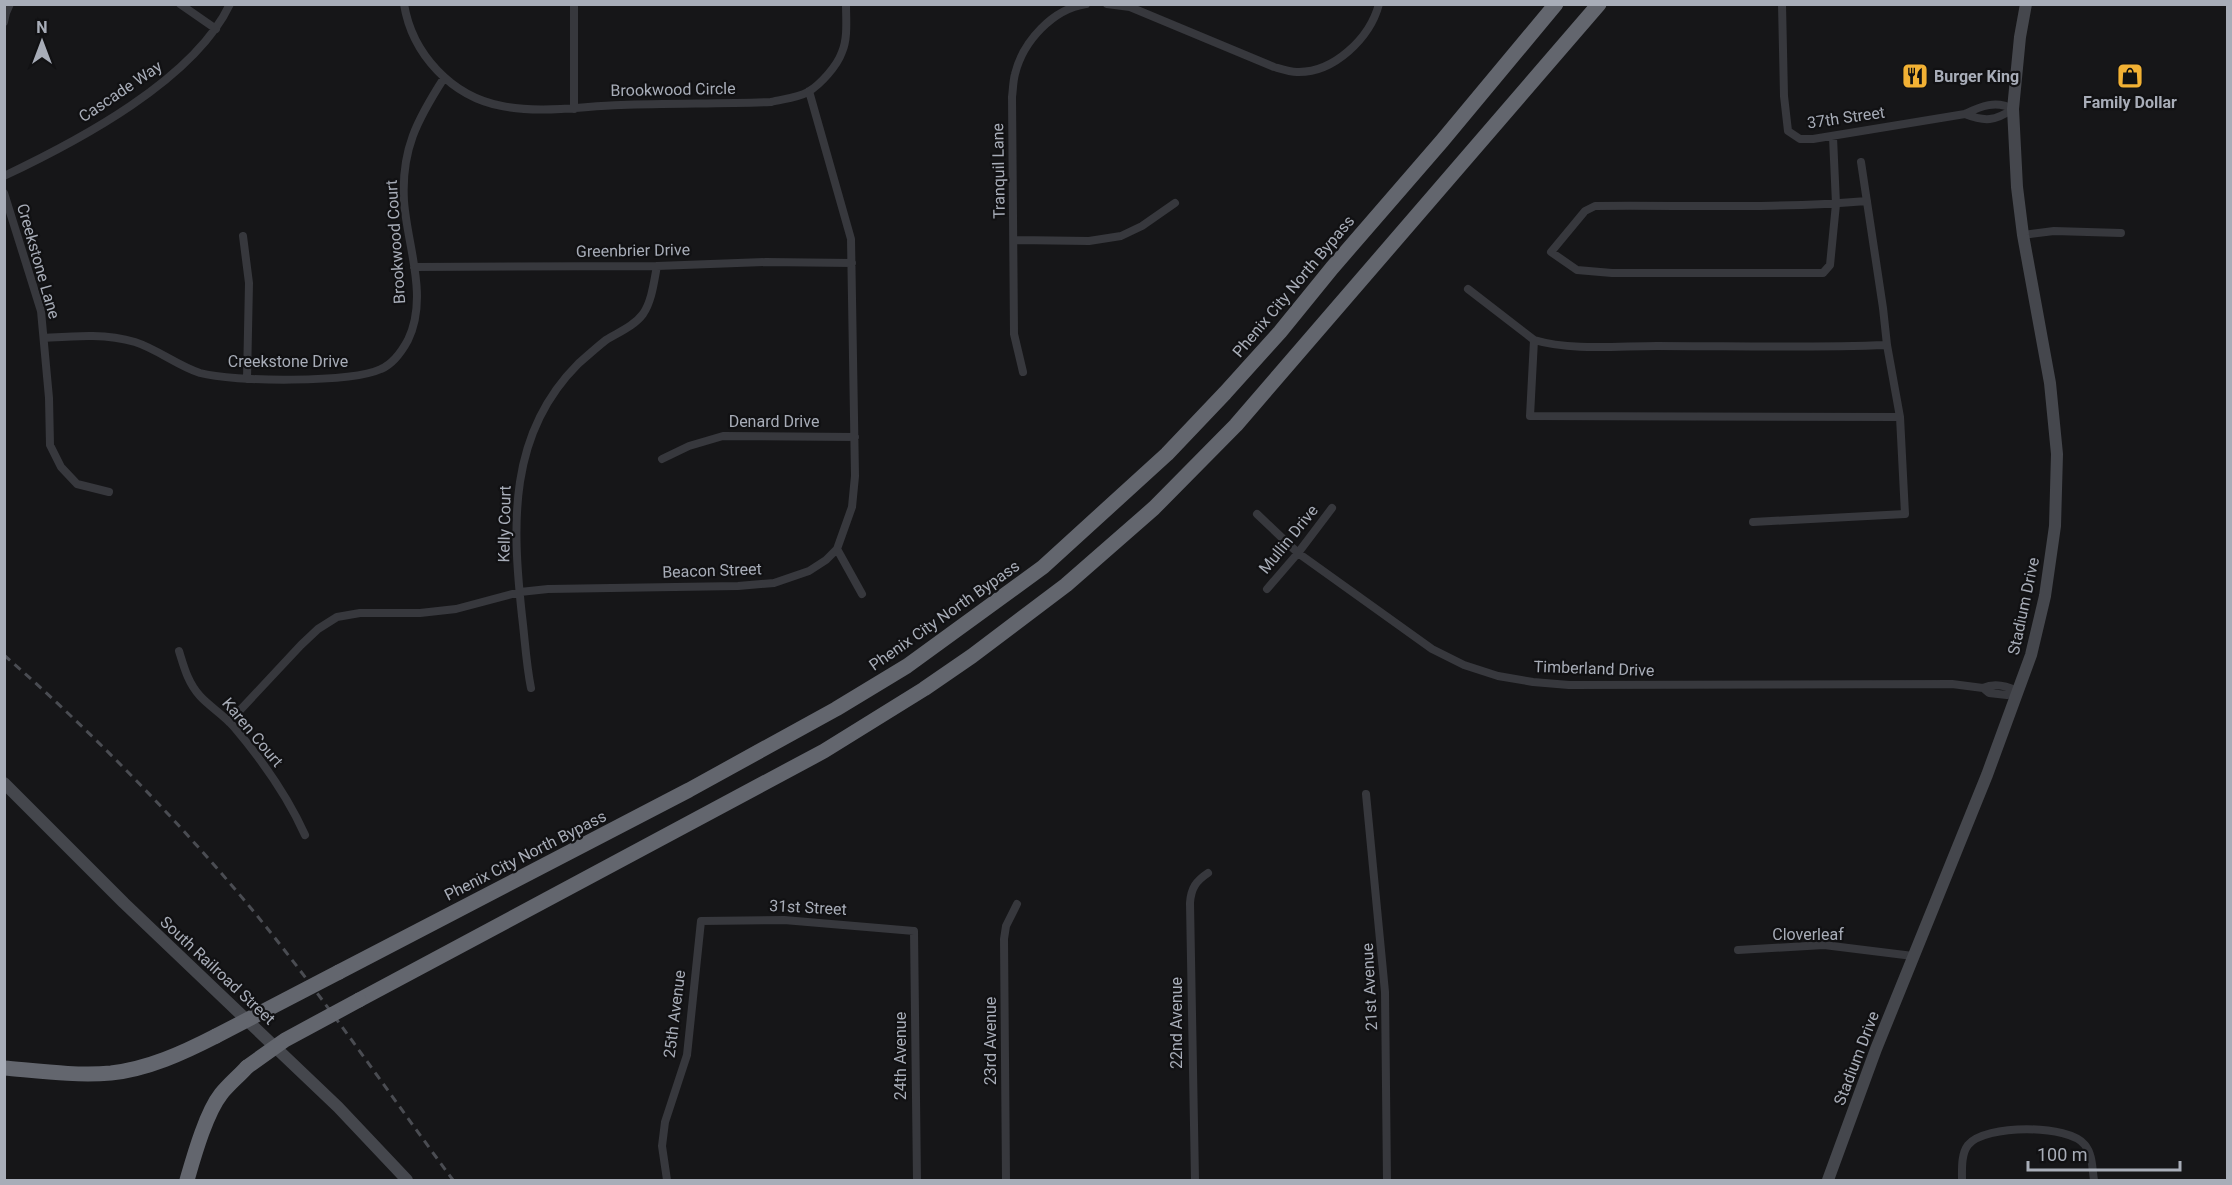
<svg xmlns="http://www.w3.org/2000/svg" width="2232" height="1185" viewBox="0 0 2232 1185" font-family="Roboto,sans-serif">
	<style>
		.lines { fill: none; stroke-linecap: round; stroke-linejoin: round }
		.street { stroke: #37383d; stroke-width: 8 }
		.secondary { stroke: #45474d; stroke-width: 12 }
		.highway { stroke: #63666e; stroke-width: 15 }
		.rail { stroke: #4a4c52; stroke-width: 3; stroke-dasharray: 8 6; stroke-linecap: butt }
		.highway-bridge { stroke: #63666e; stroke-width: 15 }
		.labels { text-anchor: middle; stroke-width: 4.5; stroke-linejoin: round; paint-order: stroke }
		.poi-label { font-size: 16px; font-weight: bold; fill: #a8adb8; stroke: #111113; text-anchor: start }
		.street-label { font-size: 16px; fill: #a8adb8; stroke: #111113 }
	</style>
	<rect width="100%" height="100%" fill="#161618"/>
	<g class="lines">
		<!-- street -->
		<path class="street" d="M180,4L216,29
			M404,4C412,54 452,97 502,106C541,114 582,106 621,105C671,103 721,104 771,102C783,99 797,98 808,92C821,84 837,66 842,52C848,38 846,20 846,4
			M1107,4L1130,7L1274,67C1281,69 1290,72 1297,72C1334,73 1370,38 1379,4
			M1782,4L1784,96L1788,131L1800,139H1813L1965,114C1981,106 1996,100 2013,109C1995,121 1985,122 1965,114
			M4,22L6,13L10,4
			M574,109V4
			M1833,137L1836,204L1830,265L1823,273H1612L1577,270L1551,252L1585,211L1595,206C1686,205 1777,209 1867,201
			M4,176C78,141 194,80 230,4
			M4,193L41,311L49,398L50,445L61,467L77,484L109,492
			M2023,235L2054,231L2121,233
			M243,236L249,283L247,379
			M1014,240L1089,241L1121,236L1142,226L1175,203
			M414,267L657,266L766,262L852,263
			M1468,289L1534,340C1572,351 1617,346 1657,346C1734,346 1811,348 1887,345
			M44,338C74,336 105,333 135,342C157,349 178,366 200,373C233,382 351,383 381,369C393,364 402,351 408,340C429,297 407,245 404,201C401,150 417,120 444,78
			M1534,340L1530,416L1900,417
			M1023,372L1014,334L1012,97C1013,90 1013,81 1015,74C1023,41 1053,9 1086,4
			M662,459L689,446L723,436L855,437
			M1257,514L1298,553L1432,649L1464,665L1498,676L1533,682L1569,685L1952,684L1983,688L1989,693L2007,695L2017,691
			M1753,522L1905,514L1900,417L1887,345L1883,308L1861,162
			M837,549L862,594
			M1267,589L1298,553L1332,508
			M179,651C184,667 188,683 200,696C210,707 224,715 234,727C262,760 287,795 305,835
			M531,688C526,663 525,640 522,616C512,524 508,434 578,364C587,356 597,347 606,340C619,332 634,326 643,314C652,301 654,281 657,266
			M1983,688C1994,683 2007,686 2017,691
			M229,722L301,645L318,629L337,617L360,613H420L456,609L520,592L548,589L738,586L774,583L809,571L826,560L837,549L852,507L855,476L851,239L809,91
			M1366,794L1385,992L1387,1180
			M1738,950L1824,945L1913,956
			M667,1180L662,1146L665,1122L687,1055L701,921L784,920L914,931L917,1180
			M1006,1180L1004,939L1006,926L1017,904
			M1195,1180L1190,903C1191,888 1196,881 1208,873
			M1962,1180C1962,1169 1961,1154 1968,1145C1985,1124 2069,1124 2085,1145C2093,1155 2092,1169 2094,1180"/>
		<!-- secondary -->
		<path class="secondary" d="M4,783L124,903L338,1107L407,1180
			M1828,1180L1876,1049L1987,775L2031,655L2045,596L2055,526L2057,454L2050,383L2023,235L2017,187L2013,109L2020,37L2026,4"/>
		<!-- highway -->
		<path class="highway" d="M339,972L689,790L836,709L907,666L1043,567L1167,454L1225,393L1280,332L1332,268L1442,141L1556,4
			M359,1000L824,751L924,689L972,656L1066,585L1154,508L1236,425L1599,4
			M4,1068C39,1071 76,1076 111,1073C148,1069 183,1053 216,1036
			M187,1180C194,1156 206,1113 221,1094C229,1084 239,1076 247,1067"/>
		<!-- rail -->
		<path class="rail" d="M4,655C91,731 171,813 245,901C319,990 384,1087 453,1180"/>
		<!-- highway-bridge -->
		<path class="highway-bridge" d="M216,1036L339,972
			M247,1067L285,1040L359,1000"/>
	</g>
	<!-- icons -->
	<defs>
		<symbol id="restaurant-square" viewBox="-11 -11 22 22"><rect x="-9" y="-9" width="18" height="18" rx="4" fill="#f2b134" stroke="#111113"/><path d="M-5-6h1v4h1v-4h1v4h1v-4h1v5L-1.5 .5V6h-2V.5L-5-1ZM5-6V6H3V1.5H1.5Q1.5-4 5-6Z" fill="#111"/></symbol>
		<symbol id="shop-square" viewBox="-11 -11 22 22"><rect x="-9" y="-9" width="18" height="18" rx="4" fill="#f2b134" stroke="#111113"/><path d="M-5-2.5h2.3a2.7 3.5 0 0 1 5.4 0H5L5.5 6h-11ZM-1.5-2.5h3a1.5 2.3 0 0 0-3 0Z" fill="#111"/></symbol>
	</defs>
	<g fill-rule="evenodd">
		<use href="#restaurant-square" x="1900" y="61" width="30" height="30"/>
		<use href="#shop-square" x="2115" y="61" width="30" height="30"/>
	</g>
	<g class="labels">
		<!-- poi labels -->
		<g class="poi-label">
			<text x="1934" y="82">Burger King</text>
			<text x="2130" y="108" text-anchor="middle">Family Dollar</text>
		</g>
		<!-- street labels -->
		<g class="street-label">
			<text transform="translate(673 89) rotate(-1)" y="6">Brookwood Circle</text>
			<text transform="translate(120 91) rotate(-34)" y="6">Cascade Way</text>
			<text transform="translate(1846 117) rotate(-8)" y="6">37th Street</text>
			<text transform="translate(998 171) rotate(-91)" y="6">Tranquil Lane</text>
			<text transform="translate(395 242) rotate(-94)" y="6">Brookwood Court</text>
			<text transform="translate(633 250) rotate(-1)" y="6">Greenbrier Drive</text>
			<text transform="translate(39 261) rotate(74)" y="6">Creekstone Lane</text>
			<text transform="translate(1293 286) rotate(-50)" y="6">Phenix City North Bypass</text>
			<text x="288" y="367">Creekstone Drive</text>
			<text x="774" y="427">Denard Drive</text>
			<text transform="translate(504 524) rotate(-89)" y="6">Kelly Court</text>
			<text transform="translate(1288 539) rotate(-51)" y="6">Mullin Drive</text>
			<text transform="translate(712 570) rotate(-2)" y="6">Beacon Street</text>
			<text transform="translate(2023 606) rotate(-78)" y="6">Stadium Drive</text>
			<text transform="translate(944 615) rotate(-35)" y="6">Phenix City North Bypass</text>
			<text transform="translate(1594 668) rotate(2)" y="6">Timberland Drive</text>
			<text transform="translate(253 732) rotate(50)" y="6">Karen Court</text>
			<text transform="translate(525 855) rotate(-27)" y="6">Phenix City North Bypass</text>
			<text transform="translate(808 907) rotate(3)" y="6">31st Street</text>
			<text x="1808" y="940">Cloverleaf</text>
			<text transform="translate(218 970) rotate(43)" y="6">South Railroad Street</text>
			<text transform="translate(1369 987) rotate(-93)" y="6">21st Avenue</text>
			<text transform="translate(674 1014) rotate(-83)" y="6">25th Avenue</text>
			<text transform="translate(1176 1023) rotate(-90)" y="6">22nd Avenue</text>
			<text transform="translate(990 1041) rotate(-90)" y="6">23rd Avenue</text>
			<text transform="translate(900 1056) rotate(-90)" y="6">24th Avenue</text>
			<text transform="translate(1856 1058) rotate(-69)" y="6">Stadium Drive</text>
		</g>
	</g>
	<!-- border -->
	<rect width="2232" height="1185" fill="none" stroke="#a8adb8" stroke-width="12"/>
	<!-- north arrow -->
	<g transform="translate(42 42)" stroke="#111113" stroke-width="4.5" paint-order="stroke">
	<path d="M0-4.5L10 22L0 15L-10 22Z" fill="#a8adb8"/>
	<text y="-9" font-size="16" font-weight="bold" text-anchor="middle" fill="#a8adb8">N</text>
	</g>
	<!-- scale -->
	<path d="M2028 1161v9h152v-9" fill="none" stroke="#a8adb8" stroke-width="3"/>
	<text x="2037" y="1161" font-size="18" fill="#a8adb8" stroke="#111113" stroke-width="4.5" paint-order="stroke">100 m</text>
</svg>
